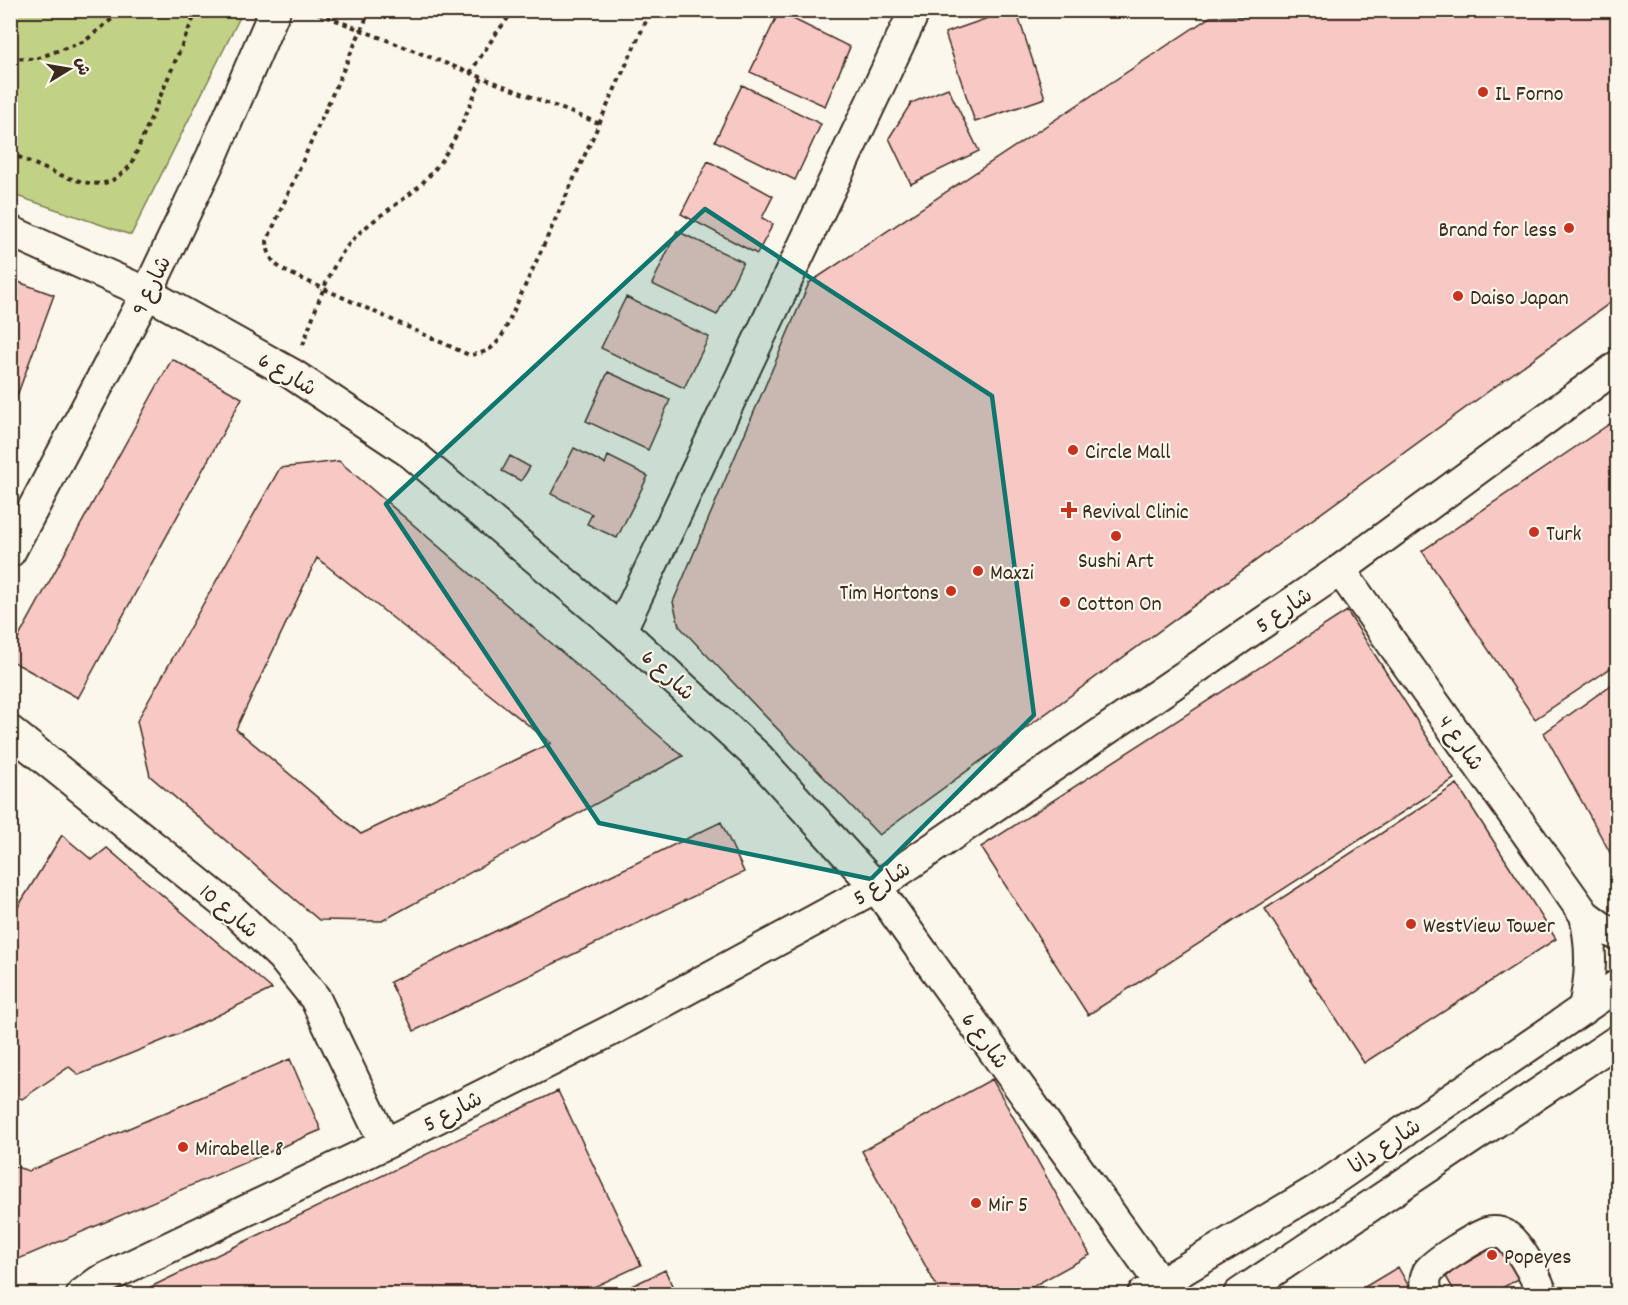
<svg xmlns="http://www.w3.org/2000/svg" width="1628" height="1305" viewBox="0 0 1628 1305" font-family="Dekko,'Playpen Sans Arabic',sans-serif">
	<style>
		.green { fill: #c1d287; stroke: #7e7e52; stroke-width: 1.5 }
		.building { fill: #f8c8c4; stroke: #3b2a1e; stroke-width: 1.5; fill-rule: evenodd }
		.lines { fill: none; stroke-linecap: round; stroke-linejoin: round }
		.minor-casing { stroke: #3b2a1e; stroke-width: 34 }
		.path { stroke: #3b2a1e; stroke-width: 4; stroke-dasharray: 4.5 4.5; stroke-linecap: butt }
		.minor { stroke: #fbf7ec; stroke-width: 30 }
		.marked { fill: #0f766e; fill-opacity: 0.2; stroke: #0f766e; stroke-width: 4.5; stroke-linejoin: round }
		.poi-dot { fill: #c8321e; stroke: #fbf7ec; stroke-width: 2 }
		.labels { text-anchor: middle; stroke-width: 4.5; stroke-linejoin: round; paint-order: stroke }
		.poi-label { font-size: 22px; fill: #3b2a1e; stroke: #fbf7ec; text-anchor: start }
		.street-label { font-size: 22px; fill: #3b2a1e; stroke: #fbf7ec }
	</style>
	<rect width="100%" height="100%" fill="#fbf7ec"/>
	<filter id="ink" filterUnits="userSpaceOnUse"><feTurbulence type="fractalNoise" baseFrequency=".0167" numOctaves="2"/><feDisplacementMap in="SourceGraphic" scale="12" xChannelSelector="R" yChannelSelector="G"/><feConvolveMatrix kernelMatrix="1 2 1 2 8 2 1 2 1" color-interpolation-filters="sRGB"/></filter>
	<g filter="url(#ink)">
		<!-- green -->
		<path class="green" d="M11,10L243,11L131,235L11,194Z"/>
		<!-- building -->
		<path class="building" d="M1011,10H1016L1045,98L975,122L945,33Z
			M1344,10H1618V297L879,835L679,626L673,602L809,283L1210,17L1323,14Z
			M779,12L850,47L825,106L750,72Z
			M742,85L821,124L795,180L715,141Z
			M948,88L979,151L911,184L889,138L911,103Z
			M708,161L773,196L762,218L773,224L757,254L681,214Z
			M677,231L743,262L717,315L652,284Z
			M10,279L54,295L10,415Z
			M626,297L709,337L684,388L601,348Z
			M172,359L242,398L78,698L10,660V653Z
			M608,372L670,400L648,450L586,421Z
			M1611,423L1618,433V663L1535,719L1422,551Z
			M574,448L605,464L608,456L648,476L617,538L587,524L592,514L551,494Z
			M510,456L530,467L521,481L502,471Z
			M339,461L683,756L382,921L319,920L150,776L137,721L280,468ZM317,558L551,743L361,834L236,729Z
			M1347,611L1454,779L1088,1015L981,847Z
			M1618,680V867L1544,733Z
			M1457,784L1556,939L1364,1063L1265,909Z
			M721,822L744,872L414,1031L390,982Z
			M62,835L92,860L107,848L272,989L181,1033L79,1075L69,1067L22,1099L10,1094V920Z
			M290,1059L321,1130L14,1261L10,1259V1165L29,1171Z
			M992,1079L1090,1255L1019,1294H941L862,1151Z
			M558,1091L641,1265L579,1294H136Z
			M1504,1241L1524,1276L1491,1294H1456L1445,1275Z
			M1398,1267L1413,1294H1353Z
			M665,1270L676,1294H615Z"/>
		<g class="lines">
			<defs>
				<path id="minor" d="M10,231L147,293L292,374L411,453L621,630L758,757L876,887L1168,1294
					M10,552L147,293L212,156L275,10
					M1340,570L1585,915L1604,929L1618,935
					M621,630L915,10
					M10,731L236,913L282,957L315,998L385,1144
					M1583,1010C1592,977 1592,948 1585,915
					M82,1294L98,1282L122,1270L385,1144L610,1031L876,887L1340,570L1618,366
					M1143,1294L1327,1184L1618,985
					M1239,1294L1618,1040
					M1427,1294C1425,1287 1424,1279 1428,1272C1434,1262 1476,1237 1487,1233C1491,1232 1497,1232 1501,1233C1517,1238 1537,1279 1542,1294"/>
			</defs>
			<!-- minor casing -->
			<use href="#minor" class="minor-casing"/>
			<!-- path -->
			<path class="path" d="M310,10L598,123
				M370,10L267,241C268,256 272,263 285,271L469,355C487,353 495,348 504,332L651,10
				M10,58L35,59L85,41L123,10
				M470,73L495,35L514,10
				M10,153C33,163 81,188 104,183C115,181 123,173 131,165L197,10
				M303,345C314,314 326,275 345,249C368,218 403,205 428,177C454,149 467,111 482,77"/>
			<!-- minor -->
			<use href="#minor" class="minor"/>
		</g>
	</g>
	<!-- marked area -->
	<path class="marked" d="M705,209L992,396L1034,715L871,879L599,823L386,504Z"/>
	<!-- markers -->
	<g class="poi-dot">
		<circle cx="1483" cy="92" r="6"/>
		<circle cx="1569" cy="228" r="6"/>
		<circle cx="1458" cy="296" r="6"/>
		<circle cx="1073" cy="450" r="6"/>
		<path d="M1066 501h6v6h6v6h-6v6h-6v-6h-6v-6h6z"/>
		<circle cx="1534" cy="532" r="6"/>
		<circle cx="1116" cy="536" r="6"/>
		<circle cx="978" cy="571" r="6"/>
		<circle cx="951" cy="591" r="6"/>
		<circle cx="1065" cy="602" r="6"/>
		<circle cx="1411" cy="924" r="6"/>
		<circle cx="183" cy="1147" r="6"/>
		<circle cx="976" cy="1203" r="6"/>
		<circle cx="1492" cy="1255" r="6"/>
	</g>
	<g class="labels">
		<!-- poi labels -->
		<g class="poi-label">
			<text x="1495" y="100">IL Forno</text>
			<text x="1557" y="236" text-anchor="end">Brand for less</text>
			<text x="1470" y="304">Daiso Japan</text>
			<text x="1085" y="458">Circle Mall</text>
			<text x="1082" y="518">Revival Clinic</text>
			<text x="1546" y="540">Turk</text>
			<text x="1116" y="567" text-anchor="middle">Sushi Art</text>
			<text x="990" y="579">Maxzi</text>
			<text x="939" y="599" text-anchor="end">Tim Hortons</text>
			<text x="1077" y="610">Cotton On</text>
			<text x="1423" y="932">WestView Tower</text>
			<text x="195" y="1155">Mirabelle 8</text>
			<text x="988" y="1211">Mir 5</text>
			<text x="1504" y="1263">Popeyes</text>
		</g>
		<!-- street labels -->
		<g class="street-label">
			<text transform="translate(150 285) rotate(-64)" y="8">شارع 9</text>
			<text transform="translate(288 373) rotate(31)" y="8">شارع 6</text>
			<text transform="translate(1283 609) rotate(-34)" y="8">شارع 5</text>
			<text transform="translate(669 674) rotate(43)" y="8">شارع 6</text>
			<text transform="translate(1462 742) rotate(55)" y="8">شارع 4</text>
			<text transform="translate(881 882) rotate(-32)" y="8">شارع 5</text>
			<text transform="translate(230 910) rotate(41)" y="8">شارع 10</text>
			<text transform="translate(986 1040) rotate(54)" y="8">شارع 6</text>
			<text transform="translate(452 1110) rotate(-27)" y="8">شارع 5</text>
			<text transform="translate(1384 1145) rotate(-34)" y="8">شارع دانا</text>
		</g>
	</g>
	<!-- margin -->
	<rect width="1628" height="1305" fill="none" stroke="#fbf7ec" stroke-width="36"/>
	<rect x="18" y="18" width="1592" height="1269" fill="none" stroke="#3b2a1e" stroke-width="2" filter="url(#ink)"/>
	<!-- north arrow -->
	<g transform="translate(69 69) rotate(79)" stroke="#fbf7ec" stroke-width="4.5" paint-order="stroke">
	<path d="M0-4.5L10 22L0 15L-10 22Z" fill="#3b2a1e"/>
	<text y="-9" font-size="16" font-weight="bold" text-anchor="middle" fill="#3b2a1e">ش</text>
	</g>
</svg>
